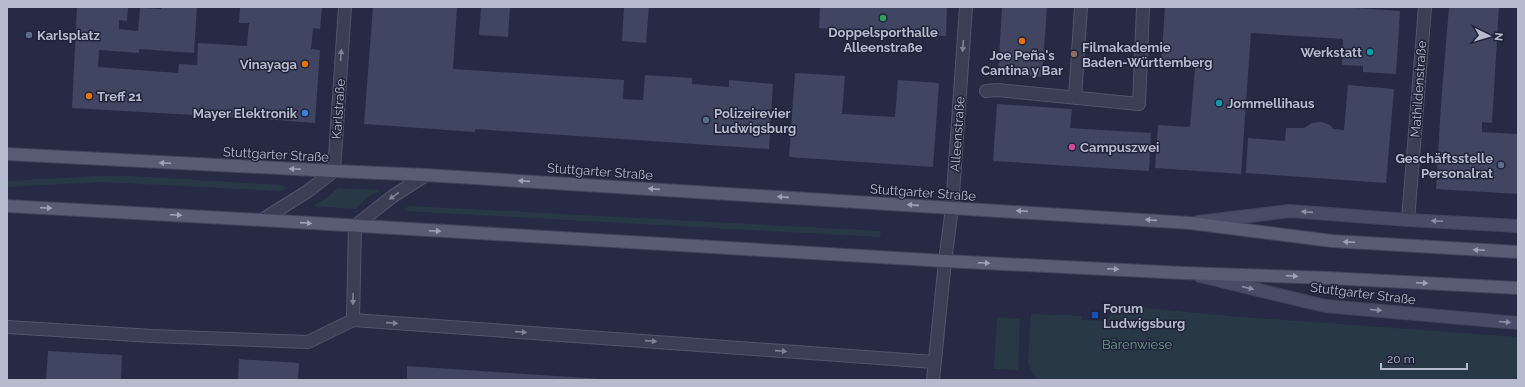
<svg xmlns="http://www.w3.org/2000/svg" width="1525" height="387" viewBox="0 0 1525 387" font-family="Raleway,sans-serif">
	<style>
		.green { fill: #283945 }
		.building { fill: #404561 }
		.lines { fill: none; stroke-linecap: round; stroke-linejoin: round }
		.service-casing { stroke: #53556b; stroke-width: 14 }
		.pedestrian-casing { stroke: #53556b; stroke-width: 14 }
		.minor-casing { stroke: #53556b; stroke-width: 14 }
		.secondary-casing { stroke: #41445a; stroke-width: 14 }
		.primary-casing { stroke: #41445a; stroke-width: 14 }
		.service { stroke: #3b3e54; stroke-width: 12 }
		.pedestrian { stroke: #3b3e54; stroke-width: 12 }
		.minor { stroke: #3b3e54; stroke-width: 12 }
		.secondary { stroke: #494b67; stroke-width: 12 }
		.primary { stroke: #595c74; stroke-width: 12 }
		.oneway { fill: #808297 }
		.oneway2 { fill: #a0a2b7 }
		.oneway3 { fill: #8c8ea4 }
		.leisure-dot { fill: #2e9e5b; stroke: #1f2239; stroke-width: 1.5 }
		.service-dot { fill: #5c6f8a; stroke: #1f2239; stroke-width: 1.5 }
		.food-dot { fill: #e8710a; stroke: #1f2239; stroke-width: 1.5 }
		.culture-dot { fill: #0f9aa8; stroke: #1f2239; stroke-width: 1.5 }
		.education-dot { fill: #8d6e63; stroke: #1f2239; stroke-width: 1.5 }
		.shop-dot { fill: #3f7fe0; stroke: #1f2239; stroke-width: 1.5 }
		.hotel-dot { fill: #d1479c; stroke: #1f2239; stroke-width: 1.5 }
		.transit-dot { fill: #1a4fb4; stroke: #1f2239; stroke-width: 1.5 }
		.labels { text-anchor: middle; stroke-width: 3; stroke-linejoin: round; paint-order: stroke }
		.poi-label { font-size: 13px; font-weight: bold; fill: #b8bacd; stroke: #1f2239; text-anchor: start }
		.street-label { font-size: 13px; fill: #b8bacd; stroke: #1f2239 }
		.park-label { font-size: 13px; fill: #6e9f88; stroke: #1f2239 }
	</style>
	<rect width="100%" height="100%" fill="#262a44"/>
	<!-- green -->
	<path class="green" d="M101,176H130L281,185L285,187L284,190L281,191L101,182L7,187V181Z
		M338,188L380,190L366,198L356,209L313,206L328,197Z
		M412,206L881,231L880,237L405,211L407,207Z
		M1123,306L1228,316L1518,337V380H1038L1032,371L1028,363L1031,314L1082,316V320L1108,321L1111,307Z
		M997,317L1018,319L1020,321L1018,370L994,369Z"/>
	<!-- building -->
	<path class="building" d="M77,7H128L127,21L119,20V29L138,31L140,8L161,9V7H197L194,53L139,49V53L99,50L98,67L178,73L179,64L197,65L198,43L247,46L249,23H239L240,7H322L320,29L313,28L311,49L320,50L315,123L263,119V111L246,110V118L72,108Z
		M373,7H457L453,69L624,80L623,99L643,100L645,75L692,78V84L729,87V80L773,84L769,149L475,129V132L364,124Z
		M481,7H510L508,37L479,35Z
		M624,7H649L646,43L622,41Z
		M820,7H947L946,36L819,28Z
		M1002,7H1047L1042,77L998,75Z
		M1165,7H1341L1400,11L1396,74L1363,72V66L1342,65L1343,39L1251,33L1241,174L1155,168L1158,125L1190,127L1195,68L1161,65Z
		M1449,7H1499L1492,123L1482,122V132L1518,134V194L1436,189L1441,104Z
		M795,73L845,76L842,114L895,117L898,80L939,83L933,167L789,157Z
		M1348,85L1394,89L1386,183L1246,173L1248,138L1285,141L1286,128H1304L1312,123L1321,122L1330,125L1333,129L1344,130Z
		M997,104L1072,109L1070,128L1151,133L1149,171L993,161Z
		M48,351L122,355L121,380H46Z
		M239,359L299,363L298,380H238Z
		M407,366L601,379V380H407Z"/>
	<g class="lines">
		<defs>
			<path id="service" d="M353,320L355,226L393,196L426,175
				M7,327L153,336L308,342L353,320L934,362"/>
			<path id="pedestrian" d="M986,91L997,90L1139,104L1143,7
				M1075,98L1081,7"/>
			<path id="minor" d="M262,220L308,191L334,171L345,7
				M1408,220L1425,7
				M933,380L945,261L952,208L966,7"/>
			<path id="secondary" d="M1198,222L1290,211L1408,220L1518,226
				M1200,276L1325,306L1518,323"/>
			<path id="primary" d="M7,154L334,171L426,175L1190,223L1332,241L1518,252
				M7,206L262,220L945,261L1183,273L1329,278L1518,288"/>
		</defs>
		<!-- service casing -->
		<use href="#service" class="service-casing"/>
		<!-- pedestrian casing -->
		<use href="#pedestrian" class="pedestrian-casing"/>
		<!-- minor casing -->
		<use href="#minor" class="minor-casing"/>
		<!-- secondary casing -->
		<use href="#secondary" class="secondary-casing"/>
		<!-- primary casing -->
		<use href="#primary" class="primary-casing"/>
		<!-- service -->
		<use href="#service" class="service"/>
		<!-- pedestrian -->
		<use href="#pedestrian" class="pedestrian"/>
		<!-- minor -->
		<use href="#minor" class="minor"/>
		<!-- secondary -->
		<use href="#secondary" class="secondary"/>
		<!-- primary -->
		<use href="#primary" class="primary"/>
	</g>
	<!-- one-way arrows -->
	<defs><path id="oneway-solid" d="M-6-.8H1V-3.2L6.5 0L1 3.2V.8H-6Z"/></defs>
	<g class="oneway">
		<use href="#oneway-solid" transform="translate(963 46) rotate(94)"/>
		<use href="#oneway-solid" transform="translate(341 55) rotate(-86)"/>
		<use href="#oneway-solid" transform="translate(394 196) rotate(144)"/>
		<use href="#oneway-solid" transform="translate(353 299) rotate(91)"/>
		<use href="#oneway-solid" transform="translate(392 323) rotate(4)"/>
		<use href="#oneway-solid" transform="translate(521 332) rotate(4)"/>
		<use href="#oneway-solid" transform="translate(651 341) rotate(4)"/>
		<use href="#oneway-solid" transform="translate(781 351) rotate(4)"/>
	</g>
	<g class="oneway2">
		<use href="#oneway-solid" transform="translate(165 163) rotate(-177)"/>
		<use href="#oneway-solid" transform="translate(295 169) rotate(-177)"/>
		<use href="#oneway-solid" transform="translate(524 181) rotate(-176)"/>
		<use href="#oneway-solid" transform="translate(654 189) rotate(-176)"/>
		<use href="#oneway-solid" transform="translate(783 197) rotate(-176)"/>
		<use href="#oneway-solid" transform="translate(913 205) rotate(-176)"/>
		<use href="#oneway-solid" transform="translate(46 208) rotate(3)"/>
		<use href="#oneway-solid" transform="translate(1022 211) rotate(-176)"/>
		<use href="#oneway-solid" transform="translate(176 215) rotate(3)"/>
		<use href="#oneway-solid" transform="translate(1151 220) rotate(-176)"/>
		<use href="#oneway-solid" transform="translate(306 223) rotate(4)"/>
		<use href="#oneway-solid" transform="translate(435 231) rotate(3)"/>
		<use href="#oneway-solid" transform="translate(1349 242) rotate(-177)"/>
		<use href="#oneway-solid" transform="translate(1479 250) rotate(-177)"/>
		<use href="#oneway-solid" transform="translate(984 263) rotate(3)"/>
		<use href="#oneway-solid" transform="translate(1113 269) rotate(3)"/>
		<use href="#oneway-solid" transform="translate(1292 276) rotate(2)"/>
		<use href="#oneway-solid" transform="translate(1422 283) rotate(3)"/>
	</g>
	<g class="oneway3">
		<use href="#oneway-solid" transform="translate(1307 212) rotate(-176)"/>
		<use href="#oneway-solid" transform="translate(1437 221) rotate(-177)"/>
		<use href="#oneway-solid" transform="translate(1248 288) rotate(13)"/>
		<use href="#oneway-solid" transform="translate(1376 310) rotate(5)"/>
		<use href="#oneway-solid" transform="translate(1505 322) rotate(5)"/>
	</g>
	<!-- markers -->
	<circle class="leisure-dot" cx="883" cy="18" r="4"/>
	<g class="service-dot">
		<circle cx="29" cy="35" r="4"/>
		<circle cx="706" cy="120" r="4"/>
		<circle cx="1501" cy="165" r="4"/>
	</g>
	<g class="food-dot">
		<circle cx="1022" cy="41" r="4"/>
		<circle cx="305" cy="64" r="4"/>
		<circle cx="89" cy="96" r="4"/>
	</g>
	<g class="culture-dot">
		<circle cx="1370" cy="52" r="4"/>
		<circle cx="1219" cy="103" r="4"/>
	</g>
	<circle class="education-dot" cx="1074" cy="54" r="4"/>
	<circle class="shop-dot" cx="305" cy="113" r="4"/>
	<circle class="hotel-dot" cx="1072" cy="147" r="4"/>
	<rect class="transit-dot" x="1091" y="311" width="8" height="8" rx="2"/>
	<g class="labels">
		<!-- poi labels -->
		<g class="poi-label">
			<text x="883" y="37" text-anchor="middle">Doppelsporthalle<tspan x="883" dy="15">Alleenstraße</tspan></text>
			<text x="37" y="40">Karlsplatz</text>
			<text x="1082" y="52">Filmakademie<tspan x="1082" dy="15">Baden-Württemberg</tspan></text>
			<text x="1362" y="57" text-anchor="end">Werkstatt</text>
			<text x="1022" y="60" text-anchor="middle">Joe Peña's<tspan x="1022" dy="15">Cantina y Bar</tspan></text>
			<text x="297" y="69" text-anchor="end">Vinayaga</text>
			<text x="97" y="101">Treff 21</text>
			<text x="1227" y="108">Jommellihaus</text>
			<text x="297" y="118" text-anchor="end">Mayer Elektronik</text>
			<text x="714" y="118">Polizeirevier<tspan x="714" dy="15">Ludwigsburg</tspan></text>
			<text x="1080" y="152">Campuszwei</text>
			<text x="1493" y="163" text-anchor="end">Geschäftsstelle<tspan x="1493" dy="15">Personalrat</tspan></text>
			<text x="1103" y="313">Forum<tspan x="1103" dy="15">Ludwigsburg</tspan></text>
		</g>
		<!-- street labels -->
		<g class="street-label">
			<text transform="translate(1418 89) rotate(-86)" y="5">Mathildenstraße</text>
			<text transform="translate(338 109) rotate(-86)" y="5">Karlstraße</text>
			<text transform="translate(957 134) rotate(-86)" y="5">Alleenstraße</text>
			<text transform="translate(276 154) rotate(3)" y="5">Stuttgarter Straße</text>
			<text transform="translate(600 171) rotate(4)" y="5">Stuttgarter Straße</text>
			<text transform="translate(923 192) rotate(4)" y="5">Stuttgarter Straße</text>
			<text transform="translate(1363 293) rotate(7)" y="5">Stuttgarter Straße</text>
		</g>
		<!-- park labels -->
		<g class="park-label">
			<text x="1137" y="349">Bärenwiese</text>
		</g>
	</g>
	<!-- border -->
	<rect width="1525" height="387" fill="none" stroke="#b8bacd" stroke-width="16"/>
	<!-- north arrow -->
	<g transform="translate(1489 36) rotate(95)" stroke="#1f2239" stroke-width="3" paint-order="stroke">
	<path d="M0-3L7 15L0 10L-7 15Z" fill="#b8bacd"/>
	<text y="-6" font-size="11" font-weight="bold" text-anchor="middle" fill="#b8bacd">N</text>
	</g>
	<!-- scale -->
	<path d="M1381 363v6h86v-6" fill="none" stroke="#b8bacd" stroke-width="2"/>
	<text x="1387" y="363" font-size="12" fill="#b8bacd" stroke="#1f2239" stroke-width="3" paint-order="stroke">20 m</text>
</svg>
